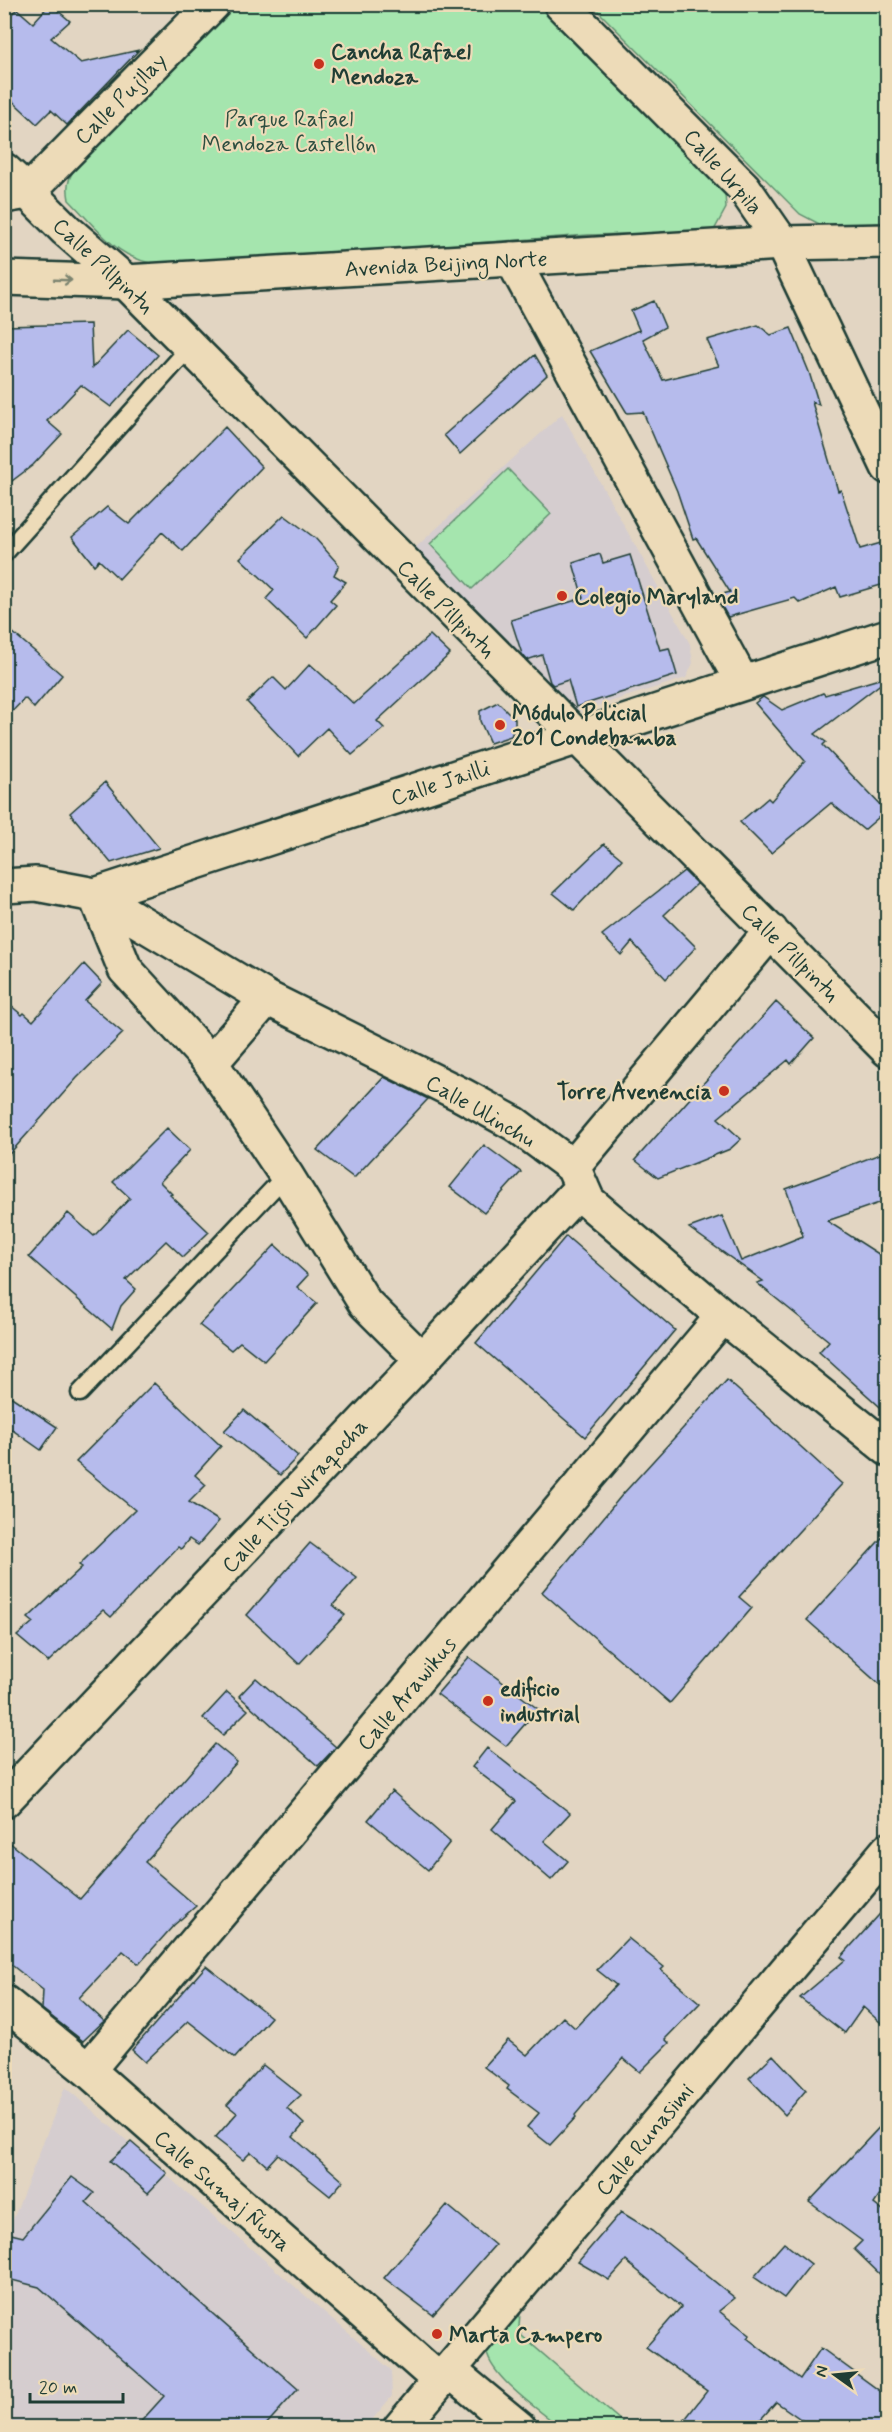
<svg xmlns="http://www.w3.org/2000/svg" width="892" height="2432" viewBox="0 0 892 2432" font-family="Mynerve,sans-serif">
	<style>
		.built { fill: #d5cdcf }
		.green { fill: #a5e5ae; stroke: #629171; stroke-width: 1.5 }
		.building { fill: #b6bbec; stroke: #1f3d34; stroke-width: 1.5 }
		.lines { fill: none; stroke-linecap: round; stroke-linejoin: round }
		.service-casing { stroke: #1f3d34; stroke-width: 21 }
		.minor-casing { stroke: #1f3d34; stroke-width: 38 }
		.tertiary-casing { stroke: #1f3d34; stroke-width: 38 }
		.service { stroke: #eddbb8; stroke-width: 16 }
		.minor { stroke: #eddbb8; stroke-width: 33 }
		.tertiary { stroke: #eddbb8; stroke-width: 33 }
		.oneway { stroke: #7c846f }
		.poi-dot { fill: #c8321e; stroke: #eddbb8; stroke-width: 2 }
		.labels { text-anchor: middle; stroke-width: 4.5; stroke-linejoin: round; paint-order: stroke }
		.poi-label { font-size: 22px; font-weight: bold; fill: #1f3d34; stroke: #eddbb8; text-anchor: start }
		.street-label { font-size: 22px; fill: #1f3d34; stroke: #eddbb8 }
		.park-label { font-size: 22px; fill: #2c4e40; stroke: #eddbb8 }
	</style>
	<rect width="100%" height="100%" fill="#e2d5c2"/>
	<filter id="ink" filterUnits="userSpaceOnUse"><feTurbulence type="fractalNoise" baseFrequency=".0167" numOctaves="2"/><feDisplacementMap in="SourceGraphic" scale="12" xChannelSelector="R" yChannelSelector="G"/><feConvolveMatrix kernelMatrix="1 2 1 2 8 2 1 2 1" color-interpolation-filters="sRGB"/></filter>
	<g filter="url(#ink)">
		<!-- built -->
		<path class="built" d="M562,414L690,644L693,663L686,678L580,711L568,705L415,548Z
			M65,2087L391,2370L392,2396L366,2427L5,2428V2259L11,2225Z"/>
		<!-- green -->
		<path class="green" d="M542,4L635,97L725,193L726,208L713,232L588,235L166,265C119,263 100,231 69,200C67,189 67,181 73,171L236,5Z
			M592,5H887V223L823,226L800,214Z
			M508,469L551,514L472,589L430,544Z
			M514,2308L520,2313L519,2327L522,2336L628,2427H560C542,2412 476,2368 488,2342C493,2330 506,2318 514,2308Z"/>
		<!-- building -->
		<path class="building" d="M50,4L70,21L51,38L81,63L139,50L67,125L51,110L37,124L4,93V21L17,9L33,23Z
			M654,301L665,327L643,339L663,380L719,366L707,340L758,325L771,335L791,328L809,372L819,405L812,402L838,491L841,490L860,549L888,541V583L840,597L836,587L800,603L795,598L728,617L716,596L730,592L696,538L693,539L677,491L643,412L627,413L590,351L639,330L640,332L631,311Z
			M90,324L92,368L128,330L158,355L111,407L81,385L47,421L62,434L33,465L4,487V326Z
			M535,355L547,375L460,454L444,435Z
			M225,427L262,467L183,551L162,532L119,579L99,560L94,565L72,537L107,507L129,524Z
			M284,515L315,538L339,565L334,575L346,582L330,600L336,605L307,638L266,599L274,590L240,558Z
			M600,554L603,563L630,555L660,650L669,648L677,675L576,707L568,680L553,685L550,682L542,655L527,660L522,654L511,620L583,598L573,563Z
			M4,625L62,675L34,708L25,698L4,720Z
			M430,635L450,654L377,721L384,728L352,755L327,728L298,756L247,702L273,677L286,690L310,664L354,704Z
			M886,677L887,679L815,734L826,742L823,745L886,811L864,830L831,803L771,853L740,822L768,798L771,801L805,761L755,703L763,697L782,710L823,693L825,695Z
			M498,702L515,719V726L511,736L490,743L480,721V711Z
			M105,782L159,848L111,863L70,813Z
			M604,844L622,859L574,910L553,893Z
			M684,871L697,884L664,915L696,947L666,979L632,942L621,955L602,935Z
			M84,964L102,983L85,1001L123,1033L77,1078L4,1160V1000L22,1015L24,1013L33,1021Z
			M776,1002L814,1038L791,1064L788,1060L718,1118L741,1139L730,1149L658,1178L635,1160Z
			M384,1077L428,1099L354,1178L317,1150Z
			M167,1128L190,1150L160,1182L172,1194L170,1195L209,1232L183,1257L166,1241L126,1280L136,1289L121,1306L112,1329L29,1257L68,1213L94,1236L130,1198L113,1182Z
			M484,1145L521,1172L484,1213L450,1187Z
			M888,1151V1200L827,1221L888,1260V1414L819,1352L829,1341L757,1283L763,1281L689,1228L722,1216L741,1261L803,1236L786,1189Z
			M566,1236L675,1330L585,1437L476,1343Z
			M275,1245L308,1275L297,1287L317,1303L264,1361L240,1342L231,1350L199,1325Z
			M727,1380L842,1484L739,1597L752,1608L670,1703L542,1592L622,1495Z
			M154,1383L221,1446L195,1475L206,1485L189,1502L219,1521L198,1545L189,1539L181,1549L178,1547L111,1617L103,1610L48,1662L17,1636L33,1622L28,1618L82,1567L79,1565L135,1510L76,1462Z
			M4,1392L57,1427L41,1450L4,1424Z
			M244,1410L298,1456L280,1475L224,1431Z
			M888,1531V1692L807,1620Z
			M310,1543L357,1578L333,1605L345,1615L299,1664L247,1615Z
			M469,1657L538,1709L506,1746L437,1694Z
			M256,1678L336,1747L318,1766L239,1696Z
			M227,1692L248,1710L223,1735L203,1718Z
			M215,1744L237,1762L145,1862L196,1906L174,1925L139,1964L123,1951L79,1998L104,2021L83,2041L42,2009L43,1990L4,1959V1838L80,1899Z
			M487,1748L570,1813L544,1841L568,1861L551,1880L492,1829L516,1801L472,1767Z
			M392,1791L450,1842L428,1870L368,1820Z
			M888,1905V2029L863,2007L845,2033L800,1998L845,1960L841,1957Z
			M628,1938L664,1967L661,1970L700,2003L665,2039L669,2043L640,2072L623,2058L575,2115L576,2117L550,2145L527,2127L539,2113L507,2089L509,2086L484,2067L508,2040L527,2055L563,2017L575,2028L616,1985L597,1970Z
			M206,1966L271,2017L235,2058L188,2021L145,2062L132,2050Z
			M773,2055L806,2090L785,2115L749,2078Z
			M263,2065L301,2095L287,2108L304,2124L293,2137L343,2181L330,2196L278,2154L267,2166L251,2152L243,2160L215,2138L237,2113L227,2105Z
			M888,2118V2183L874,2204L888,2215V2282L854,2249L862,2241L809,2202Z
			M131,2142L167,2173L148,2193L110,2161Z
			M72,2177L94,2193L86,2202L298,2389L264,2427H136L164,2396L39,2287L4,2278V2259L11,2234L23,2237Z
			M447,2205L495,2245L433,2315L384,2278Z
			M621,2212L652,2231L735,2298L719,2311L750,2335L747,2338L800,2379L821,2348L888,2397V2427H812L776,2402L754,2427H679L707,2391L646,2347L681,2307L626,2261L609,2280L578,2262Z
			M784,2243L811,2264L784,2298L754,2277Z"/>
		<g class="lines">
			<defs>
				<path id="service" d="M4,554L189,348
					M80,1393L286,1175"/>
				<path id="minor" d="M561,4L744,188L782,243L888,467
					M4,170L28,192L213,4
					M512,259L742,682
					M126,282L888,1050
					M4,886L36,884L95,895L267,998L462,1095L515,1124L573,1167L588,1201L723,1316L888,1449
					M95,895L888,636
					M95,895L125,969L211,1063L286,1175L365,1303L422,1360
					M211,1063L267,998
					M573,1167L771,931
					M4,1801L422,1360L582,1187
					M4,2002L88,2070L439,2380
					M88,2070L723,1316
					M449,2370L519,2428
					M400,2428L888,1850"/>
				<path id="tertiary" d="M4,196L28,192L66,230L126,282
					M4,278L126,282L782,243L888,241"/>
			</defs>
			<!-- service casing -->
			<use href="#service" class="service-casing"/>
			<!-- minor casing -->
			<use href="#minor" class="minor-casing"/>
			<!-- tertiary casing -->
			<use href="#tertiary" class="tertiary-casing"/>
			<!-- service -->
			<use href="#service" class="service"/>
			<!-- minor -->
			<use href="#minor" class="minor"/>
			<!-- tertiary -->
			<use href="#tertiary" class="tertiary"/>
		</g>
		<!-- one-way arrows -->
		<defs><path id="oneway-shaft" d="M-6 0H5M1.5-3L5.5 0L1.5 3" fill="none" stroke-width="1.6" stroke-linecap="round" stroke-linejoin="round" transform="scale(1.5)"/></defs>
		<use class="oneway" href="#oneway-shaft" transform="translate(63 280) rotate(2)"/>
	</g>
	<!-- markers -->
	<g class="poi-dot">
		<circle cx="319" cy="64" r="6"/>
		<circle cx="562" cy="596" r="6"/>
		<circle cx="500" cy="725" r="6"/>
		<circle cx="724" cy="1091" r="6"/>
		<circle cx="488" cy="1701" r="6"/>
		<circle cx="437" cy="2334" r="6"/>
	</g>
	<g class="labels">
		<!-- poi labels -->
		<g class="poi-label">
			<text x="331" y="59">Cancha Rafael<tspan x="331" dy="25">Mendoza</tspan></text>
			<text x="574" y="604">Colegio Maryland</text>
			<text x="512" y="720">Módulo Policial<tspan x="512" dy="25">201 Condebamba</tspan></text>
			<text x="712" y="1099" text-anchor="end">Torre Avenencia</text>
			<text x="500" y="1696">edificio<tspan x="500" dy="25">industrial</tspan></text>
			<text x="449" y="2342">Marta Campero</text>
		</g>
		<!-- street labels -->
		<g class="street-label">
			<text transform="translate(120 98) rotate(-45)" y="8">Calle Pujllay</text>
			<text transform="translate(724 171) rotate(48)" y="8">Calle Urpila</text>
			<text transform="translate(446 263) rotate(-3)" y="8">Avenida Beijing Norte</text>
			<text transform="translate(104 265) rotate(43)" y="8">Calle Pillpintu</text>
			<text transform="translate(447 608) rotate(45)" y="8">Calle Pillpintu</text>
			<text transform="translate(440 782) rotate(-18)" y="8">Calle Jailli</text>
			<text transform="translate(791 952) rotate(45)" y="8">Calle Pillpintu</text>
			<text transform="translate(481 1110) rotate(30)" y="8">Calle Ulinchu</text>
			<text transform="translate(294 1495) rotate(-47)" y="8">Calle Tijsi Wiraqocha</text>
			<text transform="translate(406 1693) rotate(-50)" y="8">Calle Arawikus</text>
			<text transform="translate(644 2139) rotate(-50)" y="8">Calle Runasimi</text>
			<text transform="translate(223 2190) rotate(41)" y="8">Calle Sumaj Ñusta</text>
		</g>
		<!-- park labels -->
		<g class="park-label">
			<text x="289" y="126">Parque Rafael<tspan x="289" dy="25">Mendoza Castellón</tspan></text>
		</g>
	</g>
	<!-- margin -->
	<rect width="892" height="2432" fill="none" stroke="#eddbb8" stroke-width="24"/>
	<rect x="12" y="12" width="868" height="2408" fill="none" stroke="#1f3d34" stroke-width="2" filter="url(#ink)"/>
	<!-- north arrow -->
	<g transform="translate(835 2375) rotate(285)" stroke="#eddbb8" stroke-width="4.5" paint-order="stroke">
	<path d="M0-4.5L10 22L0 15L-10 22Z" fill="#1f3d34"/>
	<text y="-9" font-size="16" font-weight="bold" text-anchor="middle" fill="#1f3d34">N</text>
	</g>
	<!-- scale -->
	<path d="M30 2393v9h93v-9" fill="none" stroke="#1f3d34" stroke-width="3"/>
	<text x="39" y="2393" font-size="18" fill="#1f3d34" stroke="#eddbb8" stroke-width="4.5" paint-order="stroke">20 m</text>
</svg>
